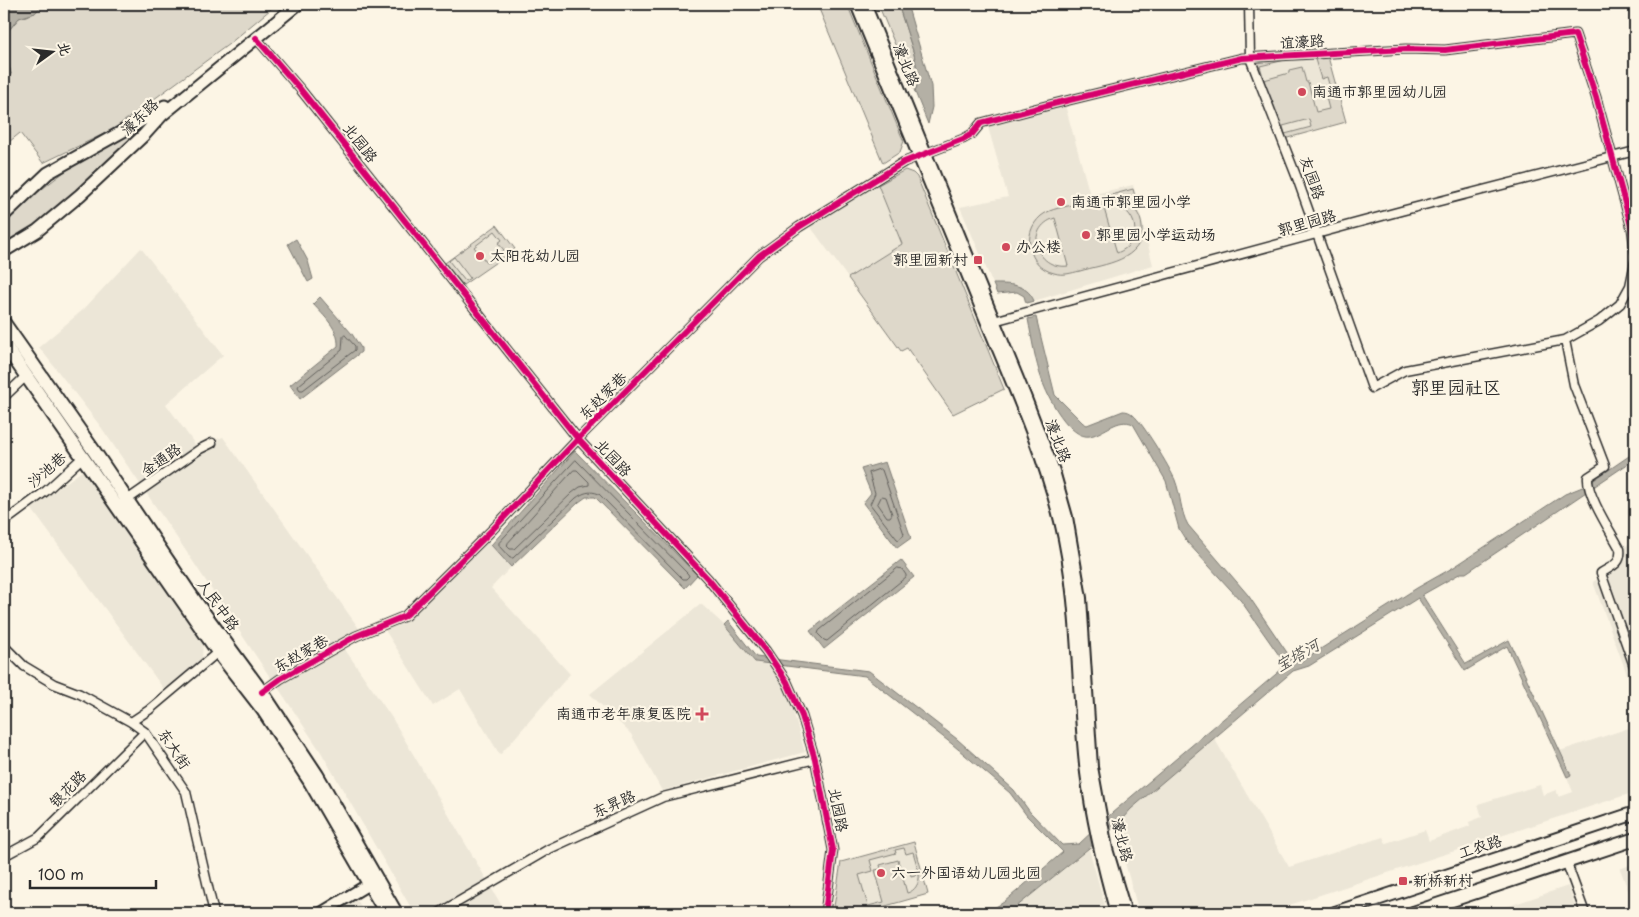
<svg xmlns="http://www.w3.org/2000/svg" width="1639" height="917" viewBox="0 0 1639 917" font-family="'Playpen Sans','LXGW WenKai TC',sans-serif">
	<style>
		.built { fill: #ece6d7 }
		.green { fill: #ded8ca; stroke: #84827a; fill-rule: evenodd }
		.water { fill: #b4b0a5; stroke: #7d7b74 }
		.lines { fill: none; stroke-linecap: round; stroke-linejoin: round }
		.shore { stroke: #62605c; stroke-width: 1 }
		.minor-casing { stroke: #2b2b2b; stroke-width: 11 }
		.tertiary-casing { stroke: #2b2b2b; stroke-width: 14 }
		.secondary-casing { stroke: #2b2b2b; stroke-width: 15 }
		.primary-casing { stroke: #2b2b2b; stroke-width: 16 }
		.minor { stroke: #fcf5e5; stroke-width: 8 }
		.tertiary { stroke: #fcf5e5; stroke-width: 10 }
		.secondary { stroke: #fcf5e5; stroke-width: 11 }
		.primary { stroke: #fcf5e5; stroke-width: 12 }
		.cycleway-casing { stroke: #fcf5e5; stroke-width: 9 }
		.cycleway { stroke: #d6006c; stroke-width: 6 }
		.poi-dot { fill: #d1495b; stroke: #fcf5e5; stroke-width: 2 }
		.labels { text-anchor: middle; stroke-width: 4.5; stroke-linejoin: round; paint-order: stroke }
		.street-label { font-size: 15px; fill: #2b2b2b; stroke: #fcf5e5 }
		.poi-label { font-size: 15px; fill: #2b2b2b; stroke: #fcf5e5; text-anchor: start }
		.water-label { font-size: 16px; font-style: italic; fill: #545350; stroke: #fcf5e5 }
		.quarter-label { font-size: 18px; fill: #2b2b2b; stroke: #fcf5e5 }
	</style>
	<rect width="100%" height="100%" fill="#fcf5e5"/>
	<filter id="ink" filterUnits="userSpaceOnUse"><feTurbulence type="fractalNoise" baseFrequency=".02" numOctaves="2"/><feDisplacementMap in="SourceGraphic" scale="10" xChannelSelector="R" yChannelSelector="G"/><feConvolveMatrix kernelMatrix="1 2 1 2 8 2 1 2 1" color-interpolation-filters="sRGB"/></filter>
	<g filter="url(#ink)">
		<!-- built -->
		<path class="built" d="M1327,53L1346,122L1284,139L1256,63Z
			M1065,105L1090,195L1133,185L1153,265L1034,301L1032,295L1016,284H993L960,207L1008,197L988,127Z
			M878,185L902,244L848,278L810,226Z
			M497,225L515,249L463,285L445,263Z
			M141,248L223,355L166,404L196,446L223,437L360,630L273,679L270,677L186,551L101,427L39,347L84,309Z
			M82,471L203,642L202,658L200,664L166,692L31,508Z
			M486,539L511,567L491,588L570,674L500,755L460,689L433,706L385,630L407,620Z
			M1635,540V696L1593,582L1626,560L1623,548Z
			M701,604L724,625L755,662L772,664L774,671L788,694L805,752L662,791L631,734L590,694Z
			M344,648L392,718L506,913H414L321,752L279,689L282,682Z
			M1635,726V792L1265,913H1139L1115,827L1130,809L1214,738L1289,867L1383,837L1386,843L1425,830L1429,841L1470,826L1469,822L1482,817L1478,804L1540,785L1543,795L1556,790L1559,797L1573,792L1567,777L1571,775L1560,751Z
			M914,842L928,894L861,913H833L841,862Z
			M1089,849L1107,913H1007L1010,912Z
			M1635,863V908L1620,869Z
			M1568,886L1578,913H1488Z
			M357,900L365,913H335Z"/>
		<!-- green -->
		<path class="green" d="M43,4H277L229,44L112,130L43,163L20,133L4,146V83L11,74L4,45V36L19,18L35,13Z
			M817,4H847L901,135L904,141L900,152L883,163Z
			M878,4H898L914,54L919,80L915,92Z
			M1327,53L1346,122L1284,139L1254,56ZM1302,56H1314L1321,79L1327,77L1330,88L1324,90L1329,109L1316,112L1308,82H1306L1302,67L1289,70V73L1264,80L1260,66ZM1309,119L1311,127L1285,134L1283,126Z
			M132,133L133,134L132,139L93,177L39,224L4,246V226L25,202L85,156Z
			M905,170L913,173L917,177L1004,389L953,414L907,348L901,351L848,278L902,244L878,185Z
			M1133,189L1135,196L1124,200C1134,206 1141,215 1142,227C1144,261 1104,264 1080,271C1071,273 1063,276 1054,273C1028,267 1021,233 1041,216C1051,208 1065,207 1077,204C1096,199 1114,194 1133,189ZM1110,204C1138,208 1145,242 1117,253L1103,205ZM1055,218L1068,266C1035,270 1024,228 1055,218Z
			M497,225L515,249L463,285L445,263ZM495,231L502,240L498,243L504,250L487,263L474,247ZM454,257L470,278L465,281L449,261Z
			M914,842L928,894L861,913H833L841,862ZM904,848L906,854L913,852L918,869L910,872L911,876L919,874C920,883 915,891 907,893L898,860L880,865L881,869L875,870L884,902L868,906L859,875L873,871L870,860L896,853L895,850Z"/>
		<!-- water -->
		<path class="water" d="M4,4H43L35,13L19,18L4,36Z
			M898,4H907L931,86L932,107L928,124L915,92L919,80L914,54Z
			M4,45L11,74L4,83Z
			M296,239L308,261L313,279L308,282L288,244Z
			M993,284C1008,284 1027,283 1034,301L1026,303L1024,296L1017,292L997,294Z
			M320,297L352,334L361,348V352L300,399L290,385L338,346C339,329 324,316 313,304Z
			M1036,317L1055,395L1083,423L1087,425L1123,411C1127,411 1130,412 1133,415C1143,423 1170,468 1175,480C1181,495 1180,511 1188,525L1248,595L1288,654L1296,660H1303L1417,588L1454,567L1565,494L1585,486L1635,452V459L1466,573H1461L1422,595L1466,664L1509,640L1571,775L1567,777L1507,646L1465,671L1418,598L1309,666L1293,671L1131,809L1115,827L1010,912L1007,913H986L1004,902L1063,852L1027,816L1010,793L952,744L865,676L755,662L724,625L728,621L756,657L869,671L957,739L1014,790L1030,812L1062,845L1079,844L1112,813L1282,669L1281,658L1241,601L1187,542L1179,529L1166,481L1133,424C1118,417 1105,433 1090,436C1070,440 1047,396 1042,380C1035,361 1032,339 1028,319Z
			M575,451L697,575L685,588L595,497H586L579,502L511,567L491,545Z
			M885,462L911,538L897,548L863,503L871,493L861,469Z
			M901,560L914,577L824,649L810,631Z"/>
		<g class="lines">
			<!-- shore -->
			<path class="shore" d="M345,335L355,346V350L303,390H300L298,387L299,385L342,350L343,337Z
				M576,460L688,574L689,576L686,579H683L599,494C590,490 583,493 576,498L513,558H510L499,546V543Z
				M880,469L882,470L904,534L899,540L897,539L870,504L875,493L869,473Z
				M574,470H577L589,482V485L580,487L572,493L514,549H510L507,546L508,543Z
				M882,496L886,497L892,514L890,517H887L878,504Z
				M898,568L902,569L906,575V577L827,641L824,640L818,634L819,631Z"/>
			<defs>
				<path id="minor" d="M1249,4L1250,58L1297,178L1372,388L1405,370L1565,340L1599,321L1620,304L1630,286L1635,262
					M256,38L301,90L578,439L708,579L766,651L787,682L802,716L815,759L833,850L825,913
					M990,322L1401,211L1635,151
					M1565,340L1574,385L1605,466L1588,477C1586,494 1611,532 1620,549C1622,564 1612,566 1601,573L1635,669
					M4,397L26,376
					M127,500L200,449L212,443
					M4,522L46,491L83,457
					M4,646L24,666L54,684L80,694L131,722L145,732L186,792L214,913
					M262,692L280,679L356,636L405,616L493,529L578,439L759,256L799,227L904,162L963,139L972,134L981,123L1053,104L1242,58L1406,49L1445,50L1575,34L1596,97L1632,229L1635,251
					M131,722L149,710L218,652
					M4,856L39,837L145,732
					M1566,861L1585,913
					M439,913L549,849L663,797L815,759"/>
				<path id="tertiary" d="M856,4C896,103 937,202 978,301C1007,373 1041,445 1060,521C1080,603 1076,689 1086,773C1092,821 1103,867 1116,913
					M865,4L1025,396L1054,471L1067,517L1081,598L1092,767L1107,849L1126,913
					M321,913L369,884"/>
				<path id="secondary" d="M4,215L48,173L134,125L165,106
					M4,251L37,231L80,195L144,135L162,115L298,4"/>
				<path id="primary" d="M4,323L94,451L195,601L262,692L317,775L396,913
					M4,344L218,652L263,710L309,780L386,913
					M1335,913L1635,813
					M1413,913L1635,839"/>
			</defs>
			<!-- minor casing -->
			<use href="#minor" class="minor-casing"/>
			<!-- tertiary casing -->
			<use href="#tertiary" class="tertiary-casing"/>
			<!-- secondary casing -->
			<use href="#secondary" class="secondary-casing"/>
			<!-- primary casing -->
			<use href="#primary" class="primary-casing"/>
			<!-- minor -->
			<use href="#minor" class="minor"/>
			<!-- tertiary -->
			<use href="#tertiary" class="tertiary"/>
			<!-- secondary -->
			<use href="#secondary" class="secondary"/>
			<!-- primary -->
			<use href="#primary" class="primary"/>
			<defs>
				<path id="cycleway" d="M256,38L301,90L578,439L708,579L766,651L787,682L802,716L815,759L833,850L825,913
					M262,692L280,679L356,636L405,616L493,529L578,439L759,256L799,227L904,162L963,139L972,134L981,123L1053,104L1242,58L1406,49L1445,50L1575,34L1596,97L1632,229L1635,251"/>
			</defs>
			<!-- cycleway casing -->
			<use href="#cycleway" class="cycleway-casing"/>
			<!-- cycleway -->
			<use href="#cycleway" class="cycleway"/>
		</g>
	</g>
	<!-- markers -->
	<g class="poi-dot">
		<circle cx="1302" cy="92" r="5"/>
		<circle cx="1061" cy="202" r="5"/>
		<circle cx="1086" cy="235" r="5"/>
		<circle cx="1006" cy="247" r="5"/>
		<circle cx="480" cy="256" r="5"/>
		<rect x="973" y="255" width="10" height="10" rx="2.5"/>
		<path d="M699.5 706.5h5v5h5v5h-5v5h-5v-5h-5v-5h5z"/>
		<circle cx="881" cy="873" r="5"/>
		<rect x="1398" y="876" width="10" height="10" rx="2.5"/>
	</g>
	<g class="labels">
		<!-- street labels -->
		<g class="street-label">
			<text transform="translate(1302 42) rotate(-3)" y="5">谊濠路</text>
			<text transform="translate(906 65) rotate(68)" y="5">濠北路</text>
			<text transform="translate(140 117) rotate(-44)" y="5">濠东路</text>
			<text transform="translate(360 143) rotate(52)" y="5">北园路</text>
			<text transform="translate(1312 178) rotate(70)" y="5">友园路</text>
			<text transform="translate(1307 223) rotate(-16)" y="5">郭里园路</text>
			<text transform="translate(603 396) rotate(-45)" y="5">东赵家巷</text>
			<text transform="translate(1058 441) rotate(69)" y="5">濠北路</text>
			<text transform="translate(613 458) rotate(47)" y="5">北园路</text>
			<text transform="translate(161 460) rotate(-35)" y="5">金通路</text>
			<text transform="translate(47 470) rotate(-41)" y="5">沙池巷</text>
			<text transform="translate(218 605) rotate(54)" y="5">人民中路</text>
			<text transform="translate(301 654) rotate(-30)" y="5">东赵家巷</text>
			<text transform="translate(174 749) rotate(56)" y="5">东大街</text>
			<text transform="translate(68 789) rotate(-45)" y="5">银花路</text>
			<text transform="translate(614 804) rotate(-24)" y="5">东昇路</text>
			<text transform="translate(838 810) rotate(79)" y="5">北园路</text>
			<text transform="translate(1122 840) rotate(76)" y="5">濠北路</text>
			<text transform="translate(1480 847) rotate(-18)" y="5">工农路</text>
		</g>
		<!-- poi labels -->
		<g class="poi-label">
			<text x="1312" y="97">南通市郭里园幼儿园</text>
			<text x="1071" y="207">南通市郭里园小学</text>
			<text x="1096" y="240">郭里园小学运动场</text>
			<text x="1016" y="252">办公楼</text>
			<text x="490" y="261">太阳花幼儿园</text>
			<text x="968" y="265" text-anchor="end">郭里园新村</text>
			<text x="691" y="719" text-anchor="end">南通市老年康复医院</text>
			<text x="891" y="878">六一外国语幼儿园北园</text>
			<text x="1413" y="886">新桥新村</text>
		</g>
		<!-- water labels -->
		<g class="water-label">
			<text transform="translate(1297 655) rotate(-30)" y="6">宝塔河</text>
		</g>
		<!-- quarter labels -->
		<g class="quarter-label">
			<text x="1456" y="394">郭里园社区</text>
		</g>
	</g>
	<!-- margin -->
	<rect width="1639" height="917" fill="none" stroke="#fcf5e5" stroke-width="20"/>
	<rect x="10" y="10" width="1619" height="897" fill="none" stroke="#2b2b2b" stroke-width="2" filter="url(#ink)"/>
	<!-- north arrow -->
	<g transform="translate(52 52) rotate(75)" stroke="#fcf5e5" stroke-width="4" paint-order="stroke">
	<path d="M0-4L9 19L0 12L-9 19Z" fill="#2b2b2b"/>
	<text y="-8" font-size="14" font-weight="bold" text-anchor="middle" fill="#2b2b2b">北</text>
	</g>
	<!-- scale -->
	<path d="M30 880v8h126v-8" fill="none" stroke="#2b2b2b" stroke-width="2.5"/>
	<text x="38" y="880" font-size="15" fill="#2b2b2b" stroke="#fcf5e5" stroke-width="4" paint-order="stroke">100 m</text>
</svg>
